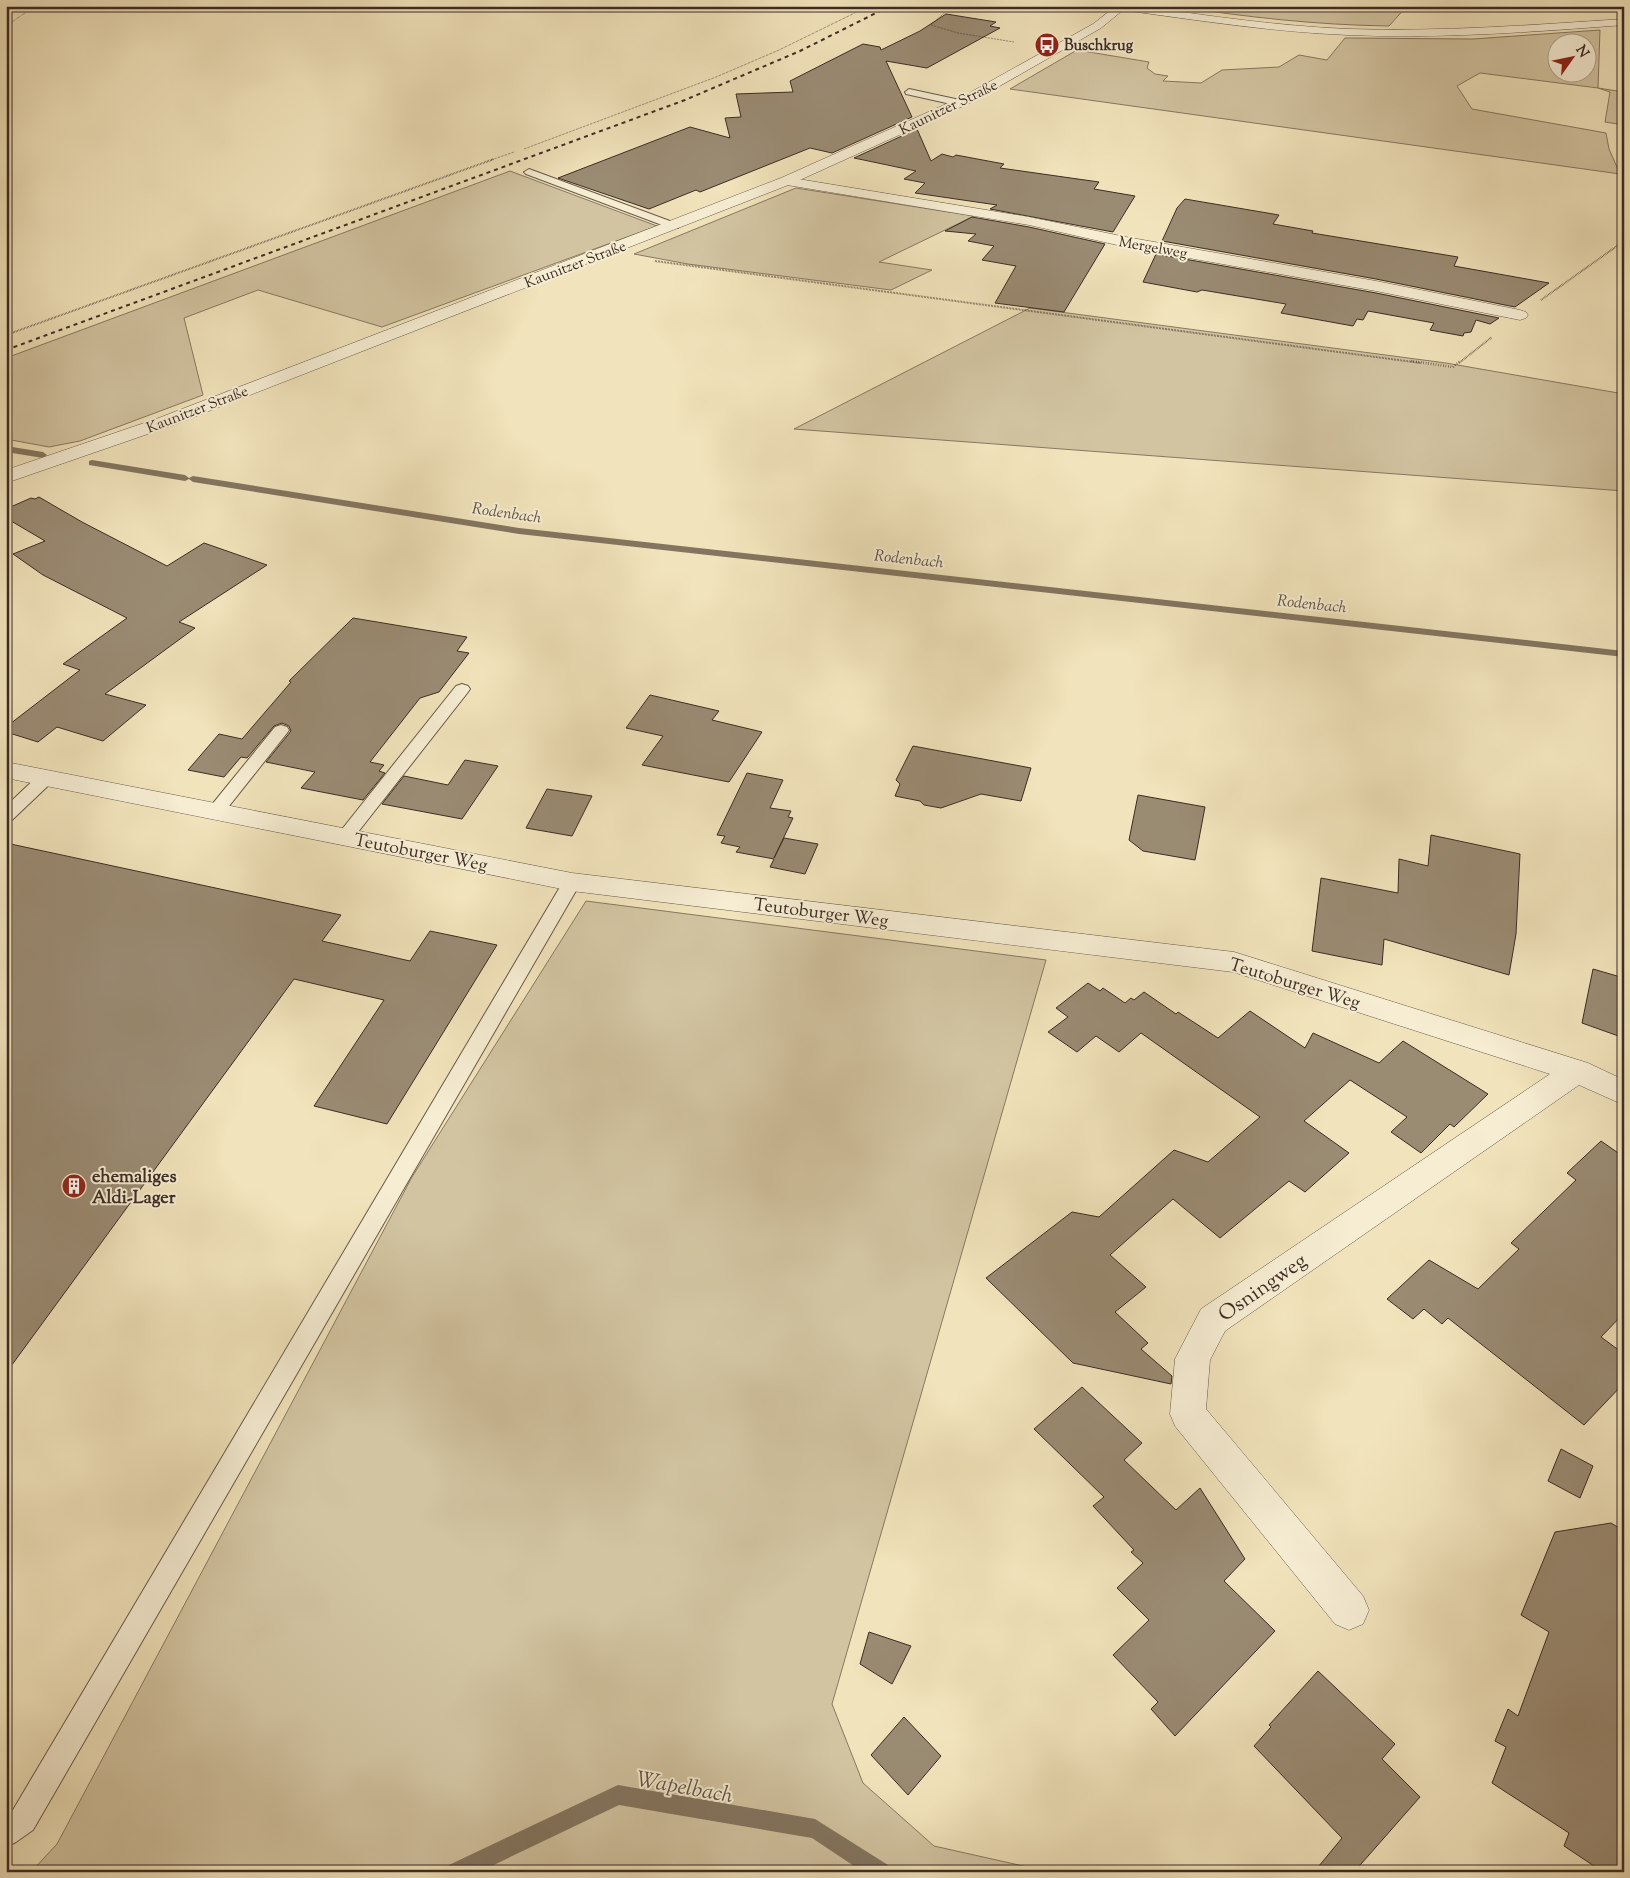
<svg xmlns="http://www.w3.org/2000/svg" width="1630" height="1878" viewBox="0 0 1630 1878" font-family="'Sorts Mill Goudy',serif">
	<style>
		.green { fill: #d2c4a1; stroke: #877862; fill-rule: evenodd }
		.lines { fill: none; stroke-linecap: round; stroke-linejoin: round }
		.stream { fill: #837560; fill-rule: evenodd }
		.building { fill: #9a8b73; stroke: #3c2c24 }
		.service-casing { stroke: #695a4a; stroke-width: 2 }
		.minor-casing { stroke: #695a4a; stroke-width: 1 }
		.tertiary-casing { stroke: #695a4a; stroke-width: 1 }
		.path-far2 { stroke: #3c2c24; stroke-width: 1; stroke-dasharray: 0.5 1; stroke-linecap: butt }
		.path-far1 { stroke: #3c2c24; stroke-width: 2; stroke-dasharray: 0.5 1; stroke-linecap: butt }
		.path { stroke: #3c2c24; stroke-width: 2.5; stroke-dasharray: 0.5 2; stroke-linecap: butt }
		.service { fill: #f6edd3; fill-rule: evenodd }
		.minor { fill: #f6edd3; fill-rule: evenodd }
		.tertiary { fill: #f6edd3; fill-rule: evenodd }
		.rail { stroke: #3c2c24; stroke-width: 2; stroke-dasharray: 4 4; stroke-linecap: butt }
		.labels { text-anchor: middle; stroke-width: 4; stroke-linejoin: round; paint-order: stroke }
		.far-poi-label { font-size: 15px; font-weight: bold; fill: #3c2c24; stroke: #f6edd3; text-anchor: start }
		.far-street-label { font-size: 15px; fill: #3c2c24; stroke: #f6edd3 }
		.far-water-label { font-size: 16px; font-style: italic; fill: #605042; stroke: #f6edd3 }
		.street-label { font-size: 18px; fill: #3c2c24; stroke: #f6edd3 }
		.poi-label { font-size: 18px; font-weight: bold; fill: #3c2c24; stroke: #f6edd3; text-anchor: start }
		.near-street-label { font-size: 21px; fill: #3c2c24; stroke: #f6edd3 }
		.near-water-label { font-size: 22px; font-style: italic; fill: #605042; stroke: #f6edd3 }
	</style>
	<rect width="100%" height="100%" fill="#f1e3bb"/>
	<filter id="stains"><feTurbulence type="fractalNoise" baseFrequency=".004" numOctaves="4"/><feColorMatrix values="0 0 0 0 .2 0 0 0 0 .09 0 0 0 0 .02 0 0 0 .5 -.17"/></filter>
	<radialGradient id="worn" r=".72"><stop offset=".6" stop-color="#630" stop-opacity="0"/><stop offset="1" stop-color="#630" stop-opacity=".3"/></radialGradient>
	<!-- green -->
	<path class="green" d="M1174,6H1407L1389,26C1316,25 1246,17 1174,6Z
		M1600,30L1598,88L1624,92V125L1605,122L1610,92L1598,88L1480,73L1457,86L1472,109L1606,133L1609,149L1620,174L1010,89L1077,50L1149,62L1147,68L1155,74L1168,76L1163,81L1201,83L1222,70L1279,67L1299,55L1327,60L1345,38L1473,39ZM1588,42V72H1558V42Z
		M510,171L657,226L382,327L258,290L184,318L203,395L80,441L49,447L6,439V358Z
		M796,188L974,216L879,262L932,270L891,290L688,264L634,254Z
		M1030,308L1446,363L1624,394V491L794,429Z
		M586,901L1046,960L832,1704L863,1783L934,1846L1050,1872H31L57,1844L412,1177Z"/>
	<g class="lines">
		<!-- stream -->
		<path class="stream" d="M6,446L43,452L47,455L43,458L6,452Z
			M92,460L185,475L189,478L193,476L519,528L1624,651V657L519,534L193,482L189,479L185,481L89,465V461Z
			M618,1785L815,1819L888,1865L891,1872H863L812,1838L619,1805L479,1872H446L449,1865Z"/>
	</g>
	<!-- building -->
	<path class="building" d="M946,14L996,22L990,26L1000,28L927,68L886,61L912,117L832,153L810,148L700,192L696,190L649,209L558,178L690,127L730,138L725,118L741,117L736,94L793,92L790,81L863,44L880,47L881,50L920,31Z
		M917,129L931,161L942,154L953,157L956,155L1004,164L1000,168L1099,182L1094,189L1135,196L1113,232L990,209L997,205L915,193L925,183L904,179L916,171L854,158Z
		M1185,199L1279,215L1273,224L1313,231L1312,233L1458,257L1454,266L1549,283L1515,307L1376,279L1162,241L1177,208Z
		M972,217L1029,227L1105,244L1064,312L995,303L1016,266L982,260L994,246L968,241L976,234L945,231Z
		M1156,254L1376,293L1499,318L1490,324L1476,320L1471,332L1464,333L1463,336L1430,330L1434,323L1368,311L1363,320L1357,319L1353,326L1281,313L1286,304L1202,290L1197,292L1143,282Z
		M39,497L82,522L167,566L204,543L267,565L179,622L195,628L105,694L146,705L103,741L57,727L38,742L6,732V727L80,670L63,664L127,618L43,575L13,554L45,541L6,518V509L31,498L35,499Z
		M353,618L467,637L457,651L469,653L439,692L420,698L370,762L384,765L379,771L385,773L363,800L301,788L315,772L266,762L291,731L289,726L282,723L274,726L247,758L241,757L224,777L188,770L219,734L242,739L291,682L289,681Z
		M650,695L719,711L712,720L762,732L729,782L642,765L663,736L626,728Z
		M913,746L1031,768L1021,801L981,794L941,808L924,805L920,801L895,796L900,784L896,780Z
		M465,760L498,766L462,819L382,804L404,776L448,785Z
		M747,773L783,780L770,808L791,811L788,817L793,818L774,858L784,838L818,844L805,874L770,867L774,859L736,852L740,847L721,843L725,836L717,835Z
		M547,789L592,796L572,836L526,828Z
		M1138,795L1205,807L1195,860L1143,851L1129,840Z
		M1431,835L1520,854L1516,934L1509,975L1384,939L1382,965L1312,951L1321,878L1398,893L1399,859L1428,866Z
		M6,843L341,915L322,941L410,961L430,931L497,945L387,1124L314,1106L384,1000L294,979L6,1373Z
		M1593,969L1624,978V1038L1582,1023Z
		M1088,983L1100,991L1103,988L1125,1003L1131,998L1134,1000L1144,992L1176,1014L1178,1012L1218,1038L1250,1011L1305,1048L1313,1033L1379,1063L1403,1041L1488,1094L1454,1127L1450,1124L1421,1153L1391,1132L1407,1117L1350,1080L1304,1121L1349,1153L1305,1192L1289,1181L1220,1238L1173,1199L1110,1255L1146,1287L1115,1312L1148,1343L1141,1349L1172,1376L1171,1384L1073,1363L986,1278L1072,1212L1099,1217L1174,1150L1208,1162L1260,1117L1141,1033L1119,1052L1096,1036L1077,1052L1048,1032L1068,1017L1056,1008Z
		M1601,1141L1624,1157V1313L1601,1337L1624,1354V1383L1584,1425L1448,1318L1442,1324L1424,1309L1413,1319L1387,1299L1429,1260L1478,1289L1519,1249L1511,1243L1576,1180L1567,1173Z
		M1082,1387L1142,1443L1124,1460L1176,1510L1200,1488L1245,1559L1224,1581L1275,1631L1175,1736L1151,1709L1158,1702L1113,1655L1149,1620L1117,1588L1143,1563L1131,1552L1134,1550L1093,1506L1104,1497L1034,1429Z
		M1561,1449L1593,1466L1580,1498L1548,1481Z
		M1611,1523L1624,1531V1872H1603L1564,1846L1569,1833L1492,1783L1506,1747L1495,1741L1508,1709L1518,1716L1549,1632L1521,1615L1555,1532Z
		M869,1632L911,1646L892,1684L860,1664Z
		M1318,1671L1395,1744L1382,1759L1420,1797L1354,1872H1314L1342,1838L1254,1746L1271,1727L1269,1725Z
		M904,1717L941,1756L908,1795L871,1755Z"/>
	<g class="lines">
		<defs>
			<path id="service" d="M909,89L960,100L964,103L960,106L906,94L905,92Z
				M529,169L678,224L679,226L678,228H670L526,174L524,172Z
				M462,684L468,686L470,689L468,692L351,841L345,843L339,841L336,837L339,833L456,686Z
				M281,725L287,727L289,730L287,733L222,815L216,817L210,815L207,811L210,807L275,727Z
				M46,773L52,774L54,778L52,782L12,820L6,822V806L40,774Z
				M572,876L578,878L581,882L33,1830L16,1842L6,1847V1814L13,1810L563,882L566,878Z"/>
			<path id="minor" d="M1140,6C1209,16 1278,26 1348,29C1440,32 1532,25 1624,19V25C1532,32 1440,39 1348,35C1272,32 1197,20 1122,10L1117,7Z
				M786,177L1029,217L1126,237L1376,281L1520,310L1526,312L1528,315L1526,318L1520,320L1376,291L1126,247L1029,225L781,184L779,181Z
				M6,762L572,873L1234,952L1588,1063L1624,1080V1105L1579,1085L1225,1331L1210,1360L1206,1409L1363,1596L1369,1610L1363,1624L1349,1630L1335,1624L1175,1426L1170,1414L1175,1359L1201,1309L1550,1074L1233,972L572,891L6,778Z"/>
			<path id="tertiary" d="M1116,6H1128L1101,28L972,102L791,184L168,427L6,483V470L156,419L781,178L964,96L1093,24Z"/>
		</defs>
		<!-- service casing -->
		<use href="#service" class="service-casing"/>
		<!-- minor casing -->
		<use href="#minor" class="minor-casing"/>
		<!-- tertiary casing -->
		<use href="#tertiary" class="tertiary-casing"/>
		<!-- path-far2 -->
		<path class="path-far2" d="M952,6L931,25L958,33L1014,42
			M959,6L981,7
			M6,26L35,6
			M524,149L716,77L779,50L869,6
			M491,160L514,152"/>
		<!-- path-far1 -->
		<path class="path-far1" d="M655,261L1421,363
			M1541,300L1624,241
			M6,335L494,159
			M1459,363L1492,337"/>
		<!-- path -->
		<path class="path" d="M1411,361L1453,367L1460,361"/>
		<!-- service -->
		<use href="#service" class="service"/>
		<!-- minor -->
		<use href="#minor" class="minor"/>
		<!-- tertiary -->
		<use href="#tertiary" class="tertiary"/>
		<!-- rail -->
		<path class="rail" d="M6,350L685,100L800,51L890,6"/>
	</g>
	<!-- icons -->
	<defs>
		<symbol id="bus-disc" viewBox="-11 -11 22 22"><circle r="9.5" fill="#8f2418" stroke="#f6edd3"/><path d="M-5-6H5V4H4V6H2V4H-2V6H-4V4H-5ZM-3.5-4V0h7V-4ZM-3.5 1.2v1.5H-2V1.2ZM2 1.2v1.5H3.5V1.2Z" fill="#fff"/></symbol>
		<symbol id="building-disc" viewBox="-11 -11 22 22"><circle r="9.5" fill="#8f2418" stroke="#f6edd3"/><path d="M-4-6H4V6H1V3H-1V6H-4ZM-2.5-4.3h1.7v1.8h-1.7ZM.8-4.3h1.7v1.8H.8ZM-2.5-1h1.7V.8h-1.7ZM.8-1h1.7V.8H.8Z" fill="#fff"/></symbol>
	</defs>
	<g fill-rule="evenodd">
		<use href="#bus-disc" x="1033" y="31" width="28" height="28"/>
		<use href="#building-disc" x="60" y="1172" width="28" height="28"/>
	</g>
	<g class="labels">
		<!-- far-poi labels -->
		<g class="far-poi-label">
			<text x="1064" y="50">Buschkrug</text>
		</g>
		<!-- far-street labels -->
		<g class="far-street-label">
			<text transform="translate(948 107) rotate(-26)" y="5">Kaunitzer Straße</text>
			<text transform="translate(1153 247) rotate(10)" y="5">Mergelweg</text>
			<text transform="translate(575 264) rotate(-21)" y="5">Kaunitzer Straße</text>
			<text transform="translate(197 409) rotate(-21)" y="5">Kaunitzer Straße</text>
		</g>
		<!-- far-water labels -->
		<g class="far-water-label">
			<text transform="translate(507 512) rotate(8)" y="6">Rodenbach</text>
			<text transform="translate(909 558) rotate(6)" y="6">Rodenbach</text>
			<text transform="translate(1312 603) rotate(6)" y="6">Rodenbach</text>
		</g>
		<!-- street labels -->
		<g class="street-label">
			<text transform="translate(421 852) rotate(11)" y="6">Teutoburger Weg</text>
			<text transform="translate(821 912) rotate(7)" y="6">Teutoburger Weg</text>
			<text transform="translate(1295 983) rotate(17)" y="6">Teutoburger Weg</text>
		</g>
		<!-- poi labels -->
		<g class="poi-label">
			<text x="92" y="1182">ehemaliges<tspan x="92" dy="21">Aldi-Lager</tspan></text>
		</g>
		<!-- near-street labels -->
		<g class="near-street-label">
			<text transform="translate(1262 1287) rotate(-35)" y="7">Osningweg</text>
		</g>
		<!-- near-water labels -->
		<g class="near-water-label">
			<text transform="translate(685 1786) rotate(10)" y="8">Wapelbach</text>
		</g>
	</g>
	<!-- margin -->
	<rect width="1630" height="1878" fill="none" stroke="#f1e3bb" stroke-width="25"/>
	<rect x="8" y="8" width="1615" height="1863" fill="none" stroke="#3c2c24" stroke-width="2.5"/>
	<rect x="12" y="12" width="1605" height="1853" fill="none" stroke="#3c2c24"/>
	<!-- north arrow -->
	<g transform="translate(1572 58) rotate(57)"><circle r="24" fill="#f6edd3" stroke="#aca08d"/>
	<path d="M0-4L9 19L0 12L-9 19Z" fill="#8f2418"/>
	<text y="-8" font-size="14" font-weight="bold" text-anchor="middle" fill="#3c2c24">N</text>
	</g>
	<rect width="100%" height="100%" filter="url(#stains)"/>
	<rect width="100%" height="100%" fill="url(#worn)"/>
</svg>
